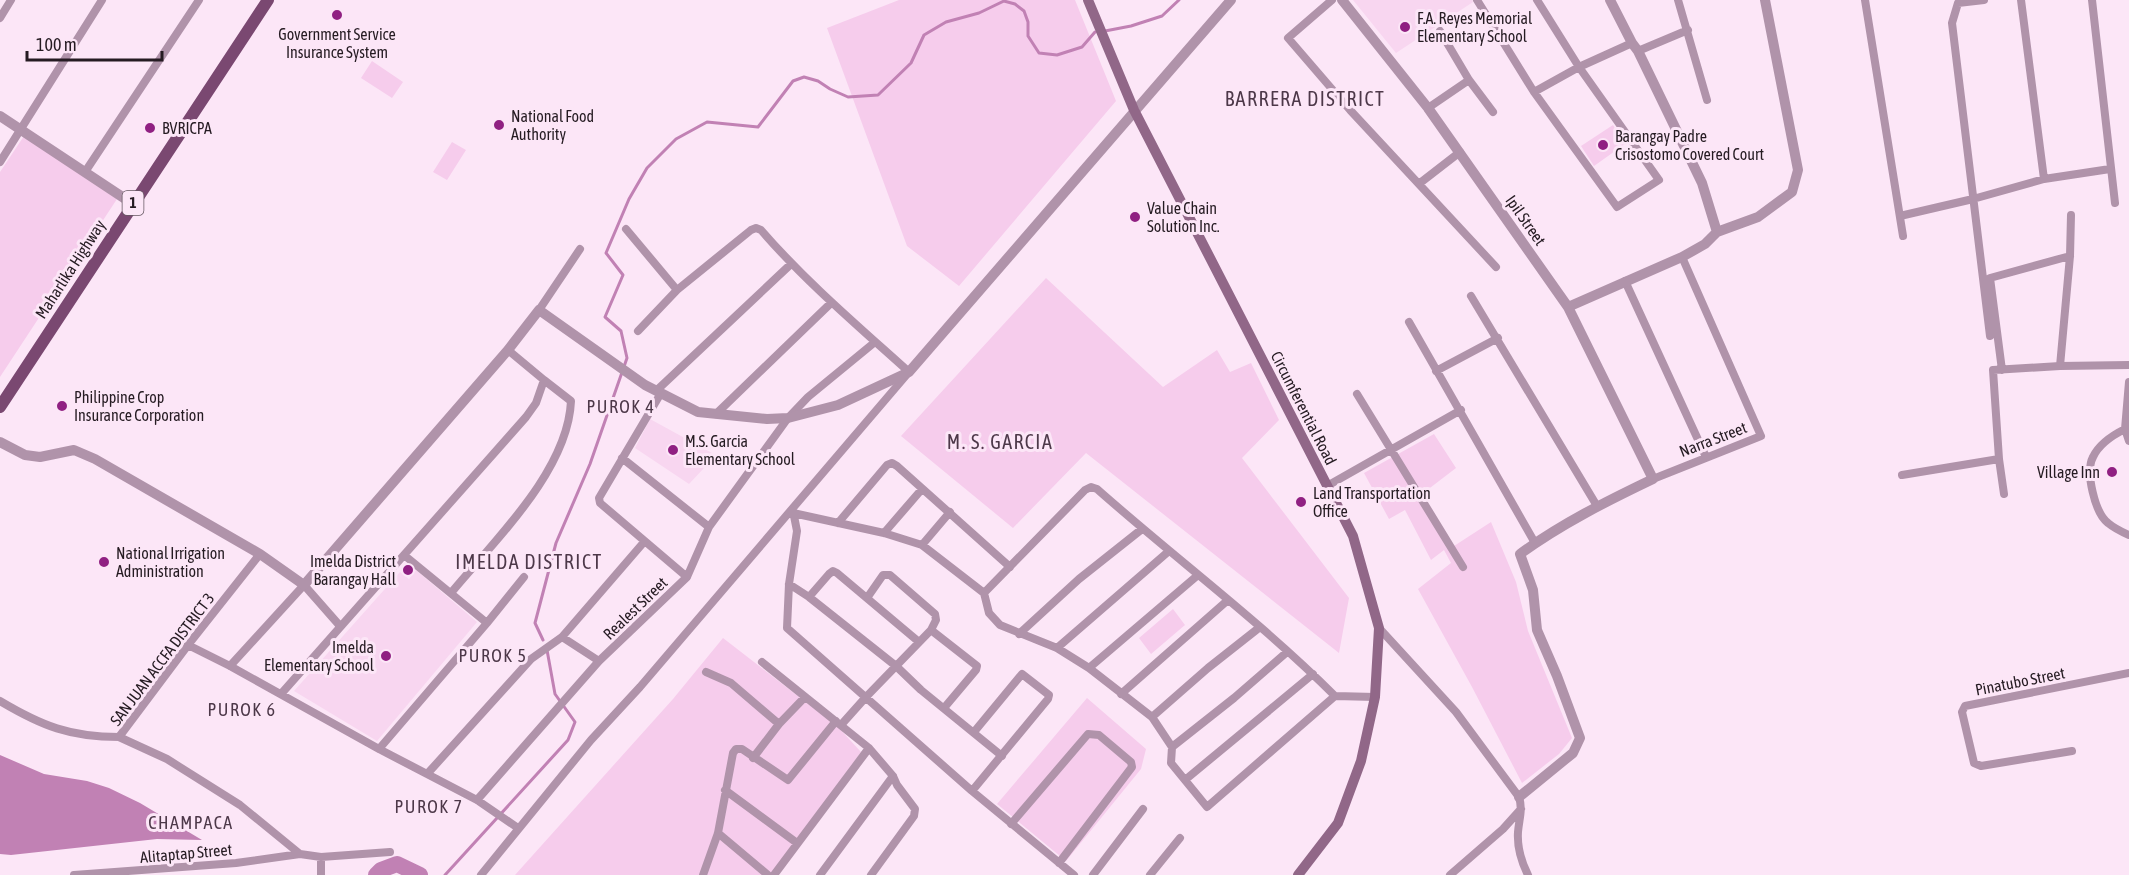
<svg xmlns="http://www.w3.org/2000/svg" width="2129" height="875" viewBox="0 0 2129 875" font-family="'Asap Condensed',sans-serif">
	<style>
		.built { fill: #f8d6f0 }
		.green { fill: #f6ccec }
		.water { fill: #c181b4 }
		.lines { fill: none; stroke-linecap: round; stroke-linejoin: round }
		.stream { stroke: #c181b4; stroke-width: 3 }
		.river { stroke: #c181b4; stroke-width: 16 }
		.minor { stroke: #b093aa; stroke-width: 8 }
		.tertiary { stroke: #b093aa; stroke-width: 10 }
		.secondary { stroke: #916788; stroke-width: 10 }
		.primary { stroke: #7a4871; stroke-width: 12 }
		.poi-dot { fill: #902082; stroke: #fce6f7; stroke-width: 2 }
		.labels { text-anchor: middle; stroke-width: 6; stroke-linejoin: round; paint-order: stroke }
		.shield { fill: #fce6f7; stroke: #665862; stroke-width: 1.5 }
		.shield-label { font-size: 15px; font-weight: bold; fill: #251b22 }
		.poi-label { font-size: 16px; fill: #251b22; stroke: #fce6f7; text-anchor: start }
		.street-label { font-size: 16px; fill: #251b22; stroke: #fce6f7 }
		.neighbourhood-label { font-size: 18px; letter-spacing: 1.5px; fill: #4d3849; stroke: #fce6f7 }
		.quarter-label { font-size: 20px; letter-spacing: 1.5px; fill: #4d3849; stroke: #fce6f7 }
	</style>
	<rect width="100%" height="100%" fill="#fce6f7"/>
	<!-- built -->
	<path class="built" d="M1353,0H1472L1473,2L1396,53Z
		M650,419L712,453L705,467L689,484L635,448Z
		M416,570L477,622L377,741L294,691L400,572L409,579Z"/>
	<!-- green -->
	<path class="green" d="M899,0H1075L1116,101L959,286L907,246L827,28Z
		M372,61L403,82L392,98L361,78Z
		M1613,125L1625,144L1594,166L1581,146Z
		M24,136L117,199L0,377V172Z
		M452,142L466,150L447,180L433,172Z
		M1046,278L1163,387L1217,350L1230,372L1251,363L1279,420L1242,458L1349,598L1339,653L1086,453L1013,528L901,436Z
		M1434,434L1456,468L1422,494L1454,546L1491,522L1516,582L1528,631L1572,738L1559,754L1522,783L1472,687L1418,589L1451,563L1444,550L1431,560L1405,510L1389,519L1364,473Z
		M1173,609L1185,625L1151,654L1139,638Z
		M723,638L838,727L861,752L774,875H515L673,699Z
		M1087,698L1146,749L1141,769L1066,861L997,804Z"/>
	<!-- water -->
	<path class="water" d="M0,755L44,774L87,781L109,788L140,803L202,840L157,839L11,855L0,854Z"/>
	<g class="lines">
		<!-- stream -->
		<path class="stream" d="M1105,31L1131,26L1162,16L1179,0
			M543,640L535,623L556,543L590,464L627,358L621,331L605,317L623,275L606,253L629,199L647,168L676,139L707,122L758,127L793,81L804,77L818,81L830,89L848,97L878,95L911,63L924,35L946,22L979,13L1004,1L1015,4L1024,11L1028,22V36L1039,53L1057,55L1082,47L1095,32
			M445,875L568,740L575,722L555,694L547,650"/>
		<!-- river -->
		<path class="river" d="M376,875L381,870L397,864L420,875"/>
		<!-- minor -->
		<path class="minor" d="M1332,0L1288,38L1350,110L1496,267
			M1477,0L1534,92L1617,207L1659,180L1579,67L1537,0
			M1678,0L1707,100
			M1865,0L1903,236
			M1984,0L1958,3L1952,23L1990,336
			M2021,0L2044,179
			M2092,0L2115,203
			M0,18L11,0
			M1440,31L1469,80L1493,112
			M1638,51L1688,30
			M1534,92L1579,67L1632,43
			M1428,108L1469,80
			M0,162L102,0
			M85,172L199,0
			M1420,183L1460,152
			M1900,216L1973,199L2044,179L2110,169
			M626,229L677,290
			M1625,281L1706,457
			M1471,296L1597,506
			M539,310L580,249
			M1409,322L1535,543
			M2060,366L2070,256L2071,215
			M2002,370L1990,278L2070,256
			M1436,371L1498,338
			M2129,382L2125,429L2129,441
			M656,391L791,264
			M661,393L599,498L600,503L687,577
			M1357,394L1463,567
			M716,414L831,303
			M2125,429C2113,435 2099,444 2093,457C2085,472 2095,513 2108,523C2114,528 2122,532 2129,535
			M622,458L709,527
			M1902,475L1999,459
			M1653,479L1761,436L1682,257
			M1327,486L1461,410
			M2004,494L1999,459L1993,370L2060,366L2129,365
			M793,511L797,531L789,584L787,628L972,791L1074,875
			M793,513L884,533L922,545L984,593L989,613L1000,625L1057,648L1089,668L1152,717L1172,747L1171,763L1207,807L1335,696L1375,697
			M838,523L887,465L892,463L897,466L1010,567
			M884,533L922,489
			M922,545L950,512
			M404,555L487,623
			M789,584L809,597L896,666L921,690L1002,756
			M451,593C494,541 568,471 571,401L544,380
			M984,593L1085,490L1091,487L1097,489C1176,559 1261,622 1335,696
			M809,597L829,574L833,571L837,573L919,642
			M1379,628L1456,712L1519,797C1523,810 1519,819 1518,832C1517,847 1521,861 1528,875
			M931,630L977,666L976,670L944,708
			M1019,634L1079,579L1142,529
			M562,637L599,661
			M188,645L230,666L379,749L477,800L518,828
			M1057,648L1169,551
			M762,662L869,748L893,776L897,785L915,809L914,816L871,875
			M230,666L304,585L340,626
			M1089,668L1198,575
			M706,672L731,683L779,724
			M281,694L526,417L536,403L544,380L508,350
			M1121,694L1228,600
			M0,701C42,726 70,737 119,737L188,645L260,554
			M1152,717L1208,668L1260,627
			M841,725L866,697L931,630L936,620L935,614L890,575H883L867,598
			M119,737L167,759L240,805L300,854L321,857L390,852
			M1172,747L1234,698L1287,652
			M379,749L487,623L524,577
			M2072,751L1981,766L1974,763L1962,712L1965,706L2129,673
			M753,758L779,724L805,697
			M428,773L531,659L562,637L644,542
			M1185,780L1313,674
			M725,790L797,843
			M972,791L1048,699L1049,695L1022,674L974,732
			M477,800L599,661L687,577L709,527L788,418L808,397L875,342
			M1011,824L1088,734L1099,735L1131,762L1132,767L1059,863
			M718,833L768,875
			M321,857V875
			M74,875L236,863L300,854
			M481,875L591,740L640,687L909,372C858,326 806,282 761,230L756,228L751,230L677,290L638,331
			M703,875L718,833L733,753L736,749H742L788,780L836,721
			M774,875L869,748
			M820,875L893,776
			M1093,875L1143,809
			M1150,875L1180,838
			M1450,875L1503,829L1521,809"/>
		<!-- tertiary -->
		<path class="tertiary" d="M1342,0L1428,108L1568,307L1653,479C1607,501 1561,524 1520,554L1533,590L1537,630L1557,676L1580,738L1573,753L1519,797
			M0,116L133,204
			M1717,232L1758,217L1792,192L1798,170L1765,0
			M1568,307L1682,257L1705,244L1717,232L1702,183L1638,51L1632,43L1610,0
			M0,442L25,455L40,457L74,450L95,459L260,554L304,585L508,350L539,310L645,385L698,412L767,419L788,418L838,405L909,372L1231,0"/>
		<!-- secondary -->
		<path class="secondary" d="M1088,0L1134,110L1353,536L1379,628L1375,697L1361,761L1338,823L1298,875"/>
		<!-- primary -->
		<path class="primary" d="M0,407L268,0"/>
	</g>
	<!-- markers -->
	<g class="poi-dot">
		<circle cx="337" cy="15" r="6"/>
		<circle cx="1405" cy="27" r="6"/>
		<circle cx="499" cy="125" r="6"/>
		<circle cx="150" cy="128" r="6"/>
		<circle cx="1603" cy="145" r="6"/>
		<circle cx="1135" cy="217" r="6"/>
		<circle cx="62" cy="406" r="6"/>
		<circle cx="673" cy="450" r="6"/>
		<circle cx="2112" cy="472" r="6"/>
		<circle cx="1301" cy="502" r="6"/>
		<circle cx="104" cy="562" r="6"/>
		<circle cx="408" cy="570" r="6"/>
		<circle cx="386" cy="656" r="6"/>
	</g>
	<g class="labels">
		<!-- shield labels -->
		<rect class="shield" x="122.5" y="191" width="21" height="24" rx="4.5"/>
		<g class="shield-label">
			<text x="133" y="208">1</text>
		</g>
		<!-- poi labels -->
		<g class="poi-label">
			<text x="1417" y="24">F.A. Reyes Memorial<tspan x="1417" dy="18">Elementary School</tspan></text>
			<text x="337" y="40" text-anchor="middle">Government Service<tspan x="337" dy="18">Insurance System</tspan></text>
			<text x="511" y="122">National Food<tspan x="511" dy="18">Authority</tspan></text>
			<text x="162" y="134">BVRICPA</text>
			<text x="1615" y="142">Barangay Padre<tspan x="1615" dy="18">Crisostomo Covered Court</tspan></text>
			<text x="1147" y="214">Value Chain<tspan x="1147" dy="18">Solution Inc.</tspan></text>
			<text x="74" y="403">Philippine Crop<tspan x="74" dy="18">Insurance Corporation</tspan></text>
			<text x="685" y="447">M.S. Garcia<tspan x="685" dy="18">Elementary School</tspan></text>
			<text x="2100" y="478" text-anchor="end">Village Inn</text>
			<text x="1313" y="499">Land Transportation<tspan x="1313" dy="18">Office</tspan></text>
			<text x="116" y="559">National Irrigation<tspan x="116" dy="18">Administration</tspan></text>
			<text x="396" y="567" text-anchor="end">Imelda District<tspan x="396" dy="18">Barangay Hall</tspan></text>
			<text x="374" y="653" text-anchor="end">Imelda<tspan x="374" dy="18">Elementary School</tspan></text>
		</g>
		<!-- street labels -->
		<g class="street-label">
			<text transform="translate(1526 220) rotate(55)" y="6">Ipil Street</text>
			<text transform="translate(70 269) rotate(-57)" y="6">Maharlika Highway</text>
			<text transform="translate(1304 408) rotate(63)" y="6">Circumferential Road</text>
			<text transform="translate(1713 439) rotate(-21)" y="6">Narra Street</text>
			<text transform="translate(635 608) rotate(-44)" y="6">Realest Street</text>
			<text transform="translate(162 659) rotate(-53)" y="6">SAN JUAN ACCFA DISTRICT 3</text>
			<text transform="translate(2020 681) rotate(-11)" y="6">Pinatubo Street</text>
			<text transform="translate(186 853) rotate(-5)" y="6">Alitaptap Street</text>
		</g>
		<!-- neighbourhood labels -->
		<g class="neighbourhood-label">
			<text x="621" y="413">PUROK 4</text>
			<text x="493" y="662">PUROK 5</text>
			<text x="242" y="716">PUROK 6</text>
			<text x="429" y="813">PUROK 7</text>
			<text x="191" y="829">CHAMPACA</text>
		</g>
		<!-- quarter labels -->
		<g class="quarter-label">
			<text x="1305" y="106">BARRERA DISTRICT</text>
			<text x="1000" y="449">M. S. GARCIA</text>
			<text x="529" y="569">IMELDA DISTRICT</text>
		</g>
	</g>
	<!-- scale -->
	<path d="M27 51v9h135v-9" fill="none" stroke="#251b22" stroke-width="3"/>
	<text x="36" y="51" font-size="18" fill="#251b22" stroke="#fce6f7" stroke-width="4.5" paint-order="stroke">100 m</text>
</svg>
